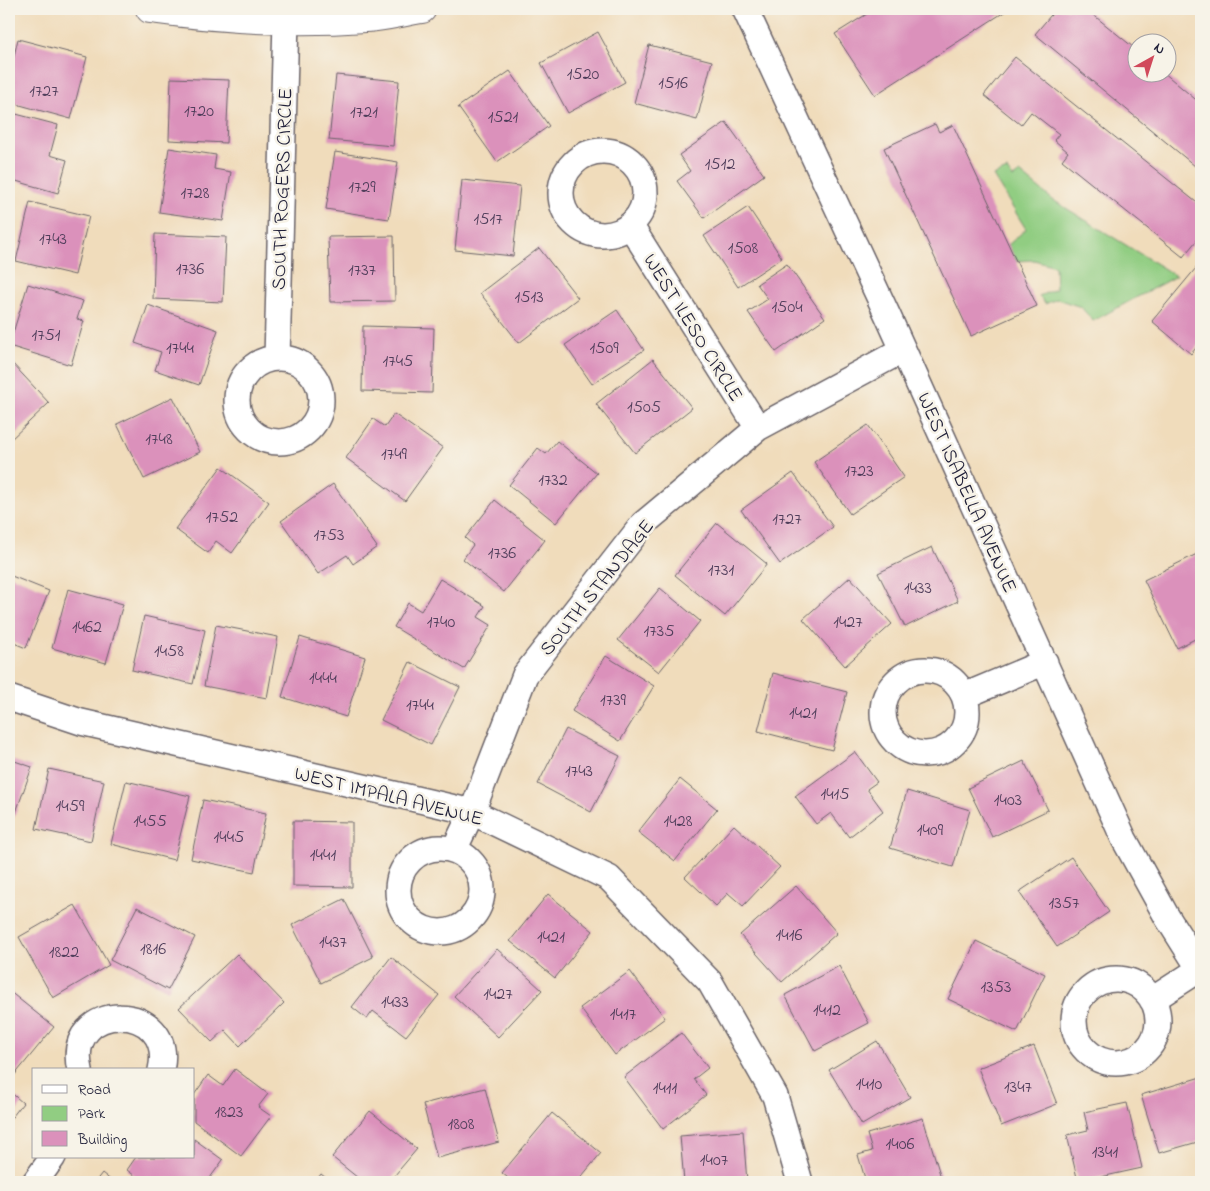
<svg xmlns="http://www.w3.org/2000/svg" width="1210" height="1191" viewBox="0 0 1210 1191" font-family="'Indie Flower',sans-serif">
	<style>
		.green { fill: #91cd82; stroke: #5a785e }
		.building { fill: #db91bb }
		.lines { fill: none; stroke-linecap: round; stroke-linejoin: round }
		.street-casing { stroke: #6a6368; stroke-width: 28 }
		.secondary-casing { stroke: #6a6368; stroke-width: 30 }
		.street { stroke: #fff; stroke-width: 25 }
		.secondary { stroke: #fff; stroke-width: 28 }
		.labels { text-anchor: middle; stroke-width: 5; stroke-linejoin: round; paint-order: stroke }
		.number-label { font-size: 18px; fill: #503e5b }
		.street-label { font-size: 20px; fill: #22223b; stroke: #f7f3e8 }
	</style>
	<rect width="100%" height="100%" fill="#f7f3e8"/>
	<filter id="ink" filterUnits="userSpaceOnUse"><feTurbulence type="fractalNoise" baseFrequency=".02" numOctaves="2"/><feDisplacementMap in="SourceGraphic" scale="10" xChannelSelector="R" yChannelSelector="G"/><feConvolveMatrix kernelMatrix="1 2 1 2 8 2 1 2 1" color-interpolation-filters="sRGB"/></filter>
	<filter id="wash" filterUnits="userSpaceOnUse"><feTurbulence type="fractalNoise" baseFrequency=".0096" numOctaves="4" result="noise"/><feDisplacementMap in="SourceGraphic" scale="20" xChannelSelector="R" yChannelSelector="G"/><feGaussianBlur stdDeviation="1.12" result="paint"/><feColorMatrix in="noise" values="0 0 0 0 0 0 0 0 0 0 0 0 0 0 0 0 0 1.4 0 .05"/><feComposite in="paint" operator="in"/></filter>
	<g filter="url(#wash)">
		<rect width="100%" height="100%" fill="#f0dcbb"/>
		<!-- green -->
		<path class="green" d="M1007,170L1013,178L1020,173L1053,200L1176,276L1093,321L1081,307L1057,299L1045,304L1039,296L1056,289L1055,266L1034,260L1017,261L1007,246L1026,229L993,176Z"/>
		<g id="blocks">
			<!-- building -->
			<path class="building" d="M875,9H1009L875,95L835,34Z
				M1056,9H1086L1138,51V72H1163L1201,104V171L1035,34Z
				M598,32L625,82L568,113L541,63Z
				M18,39L87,57L71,119L9,102V77Z
				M649,45L712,61L697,120L634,103Z
				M1015,57L1201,206V235L1183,257L1062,160L1068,152L1054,140L1059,134L1031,112L1021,125L984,95Z
				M510,71L549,126L497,162L458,107Z
				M336,75L399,81L393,146L329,140Z
				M171,78L229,80L226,143L169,140Z
				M16,114L58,125L50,155L67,160L58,193L9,179V135Z
				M726,122L764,175L704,218L677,181L690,171L679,155Z
				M935,124L939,132L953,125L1037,306L971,336L884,148Z
				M169,148L216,155L214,169L231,172L223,221L159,212Z
				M335,152L398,162L389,219L326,209Z
				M462,180L520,186L513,256L455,250Z
				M30,202L89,216L75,275L16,261Z
				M748,207L782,258L738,287L704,236Z
				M155,234L226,237L223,302L153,299Z
				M394,236L395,301L330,302L328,237Z
				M539,248L578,298L519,343L480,293Z
				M1201,262V342L1191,354L1152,321Z
				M787,264L825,318L776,352L748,312L768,299L757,284Z
				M28,284L83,301L77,319L84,321L71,365L9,346Z
				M148,305L218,330L199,385L155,370L161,352L135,343Z
				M617,310L644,350L592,384L565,345Z
				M363,326L434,328L432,393L362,391Z
				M653,359L692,408L635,453L596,404Z
				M11,362L49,403L9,441V364Z
				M173,397L200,452L144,479L117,424Z
				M394,414L443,448L405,501L346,458L373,419L385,427Z
				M868,425L904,477L850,514L814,462Z
				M557,441L597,473L556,523L509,485L538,448L546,454Z
				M221,467L269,502L232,553L216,541L208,553L175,529Z
				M793,473L833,527L780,564L741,510Z
				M333,484L377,547L353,564L347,555L318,574L281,521Z
				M495,500L545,540L504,592L463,559L473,545L465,538Z
				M717,523L767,564L725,616L675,575Z
				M932,547L958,601L905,627L878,573Z
				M1201,552V636L1177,648L1144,580Z
				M9,575L49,591L26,648L9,641Z
				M850,577L892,624L845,666L803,619Z
				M440,579L485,606L478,617L491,625L464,669L394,627L408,603L421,611Z
				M660,588L700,621L659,672L618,640Z
				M68,589L123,604L106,663L52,648Z
				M144,616L205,630L193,684L132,670Z
				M216,625L278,637L267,698L204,686Z
				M300,637L365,657L346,717L282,697Z
				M606,656L654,686L620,741L572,711Z
				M410,662L460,687L431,745L381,720Z
				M773,673L847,692L832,750L758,731Z
				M566,729L620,756L591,812L538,784Z
				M855,752L877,782L867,789L883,811L849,837L831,813L816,824L795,796Z
				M9,759L32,767L14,818L9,816Z
				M1024,761L1048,810L992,837L968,788Z
				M49,769L104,781L91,841L36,829Z
				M680,779L717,809L675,861L638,832Z
				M126,781L190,796L174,860L111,844Z
				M907,791L970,810L953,867L890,848Z
				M203,800L266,813L254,872L191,859Z
				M293,821L352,822V887L293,886Z
				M734,825L780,867L743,906L728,893L716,906L685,877Z
				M1071,857L1109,912L1057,947L1019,892Z
				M796,886L837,933L782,982L740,935Z
				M548,894L593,931L555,978L510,941Z
				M344,899L373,957L321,983L292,925Z
				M75,905L109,965L53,998L19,937Z
				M137,907L195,937L168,990L110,960Z
				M976,941L1045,974L1017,1032L948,999Z
				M497,949L542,990L498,1037L454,996Z
				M237,954L284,1003L240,1046L225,1030L212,1042L179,1008Z
				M391,957L439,995L406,1036L373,1011L367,1019L352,1007Z
				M839,966L869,1023L815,1051L785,995Z
				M630,971L665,1018L615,1055L580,1008Z
				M9,991L54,1027L13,1077L9,1073Z
				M681,1033L708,1068L694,1079L706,1095L663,1129L624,1077Z
				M877,1041L910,1097L862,1125L829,1070Z
				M1034,1046L1057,1104L1001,1126L978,1068Z
				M235,1069L268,1094L258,1107L271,1116L241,1156L194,1121V1095L208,1075L223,1086Z
				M1201,1077V1141L1159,1153L1141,1095Z
				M485,1088L499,1142L437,1158L423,1104Z
				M9,1091L23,1103L9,1121Z
				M1127,1103L1142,1168L1078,1182L1067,1135L1088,1130L1084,1112Z
				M370,1111L417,1149L389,1182H363L332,1157Z
				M552,1113L601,1153L577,1182H513L502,1173Z
				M923,1118L942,1181L866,1182L858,1155L872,1151L867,1134Z
				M743,1131L747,1182H684L680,1136Z
				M194,1139L223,1160L207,1182H143L127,1170L136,1157H194Z
				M102,1173L113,1182H95Z
				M321,1174L331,1182H315Z"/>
		</g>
	</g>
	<g filter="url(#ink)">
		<use href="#blocks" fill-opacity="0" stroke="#6a6368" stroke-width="1"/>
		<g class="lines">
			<defs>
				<path id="street" d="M745,9L887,314L1124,839L1167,917L1201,971
					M561 193a42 42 0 1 1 84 0a42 42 0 1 1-84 0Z
					M630,225L758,428
					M277,358L286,20
					M237 400a42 42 0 1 1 84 0a42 42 0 1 1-84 0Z
					M883 712a42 42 0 1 1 84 0a42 42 0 1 1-84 0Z
					M964,696L1045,662
					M9,698L81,722L472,812L609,878L710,982L775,1096L800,1182
					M398 890a42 42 0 1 1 84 0a42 42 0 1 1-84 0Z
					M454,850L472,812L525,675L643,524L758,428L903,350
					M1074 1021a42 42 0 1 1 84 0a42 42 0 1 1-84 0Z
					M1152,1000L1200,969
					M80,1070C63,999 177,1000 161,1070
					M35,1182L53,1157"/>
				<path id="secondary" d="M150,9C221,19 293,23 365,18C384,17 403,12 422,9"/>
			</defs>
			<!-- street casing -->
			<use href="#street" class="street-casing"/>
			<!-- secondary casing -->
			<use href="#secondary" class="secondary-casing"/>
			<!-- street -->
			<use href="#street" class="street"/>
			<!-- secondary -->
			<use href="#secondary" class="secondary"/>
		</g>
	</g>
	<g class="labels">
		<!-- number labels -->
		<g class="number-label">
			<text x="583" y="79">1520</text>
			<text x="673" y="88">1516</text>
			<text x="44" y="96">1727</text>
			<text x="199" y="116">1720</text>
			<text x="364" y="117">1721</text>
			<text x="503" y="122">1521</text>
			<text x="720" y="169">1512</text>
			<text x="362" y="192">1729</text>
			<text x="195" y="198">1728</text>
			<text x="488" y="224">1517</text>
			<text x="53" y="244">1743</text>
			<text x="743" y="253">1508</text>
			<text x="190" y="274">1736</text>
			<text x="362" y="275">1737</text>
			<text x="529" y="302">1513</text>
			<text x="787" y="312">1504</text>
			<text x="46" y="340">1751</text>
			<text x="180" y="353">1744</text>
			<text x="604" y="353">1509</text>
			<text x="398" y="366">1745</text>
			<text x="644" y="412">1505</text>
			<text x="159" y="444">1748</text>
			<text x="394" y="459">1749</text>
			<text x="859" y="476">1723</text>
			<text x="553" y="485">1732</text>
			<text x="222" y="522">1752</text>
			<text x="787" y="524">1727</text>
			<text x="329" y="540">1753</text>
			<text x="502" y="558">1736</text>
			<text x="721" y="575">1731</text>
			<text x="918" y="593">1433</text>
			<text x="441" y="627">1740</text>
			<text x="848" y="627">1427</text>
			<text x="87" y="632">1462</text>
			<text x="659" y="636">1735</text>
			<text x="169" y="656">1458</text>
			<text x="323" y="683">1444</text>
			<text x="613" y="705">1739</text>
			<text x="420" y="710">1744</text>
			<text x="803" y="718">1421</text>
			<text x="579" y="776">1743</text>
			<text x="835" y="799">1415</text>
			<text x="1008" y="805">1403</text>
			<text x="70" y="811">1459</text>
			<text x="150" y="826">1455</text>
			<text x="678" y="826">1428</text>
			<text x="930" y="835">1409</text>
			<text x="229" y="842">1445</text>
			<text x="323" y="860">1441</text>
			<text x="1064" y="908">1357</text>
			<text x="789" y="940">1416</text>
			<text x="551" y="942">1421</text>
			<text x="333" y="947">1437</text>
			<text x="153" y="954">1816</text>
			<text x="64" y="957">1822</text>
			<text x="996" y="992">1353</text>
			<text x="498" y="999">1427</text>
			<text x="395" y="1007">1433</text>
			<text x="827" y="1015">1412</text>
			<text x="623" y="1019">1417</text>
			<text x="869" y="1089">1410</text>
			<text x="1018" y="1092">1347</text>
			<text x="665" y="1093">1411</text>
			<text x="229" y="1117">1823</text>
			<text x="461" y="1129">1808</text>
			<text x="900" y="1149">1406</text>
			<text x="1105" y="1157">1341</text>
			<text x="714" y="1165">1407</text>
		</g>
		<!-- street labels -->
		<g class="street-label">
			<text transform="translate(281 189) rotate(-88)" y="7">SOUTH ROGERS CIRCLE</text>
			<text transform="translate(694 327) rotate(58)" y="7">WEST ILESO CIRCLE</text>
			<text transform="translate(968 492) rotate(66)" y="7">WEST ISABELLA AVENUE</text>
			<text transform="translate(596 587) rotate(-51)" y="7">SOUTH STANDAGE</text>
			<text transform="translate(389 795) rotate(14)" y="7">WEST IMPALA AVENUE</text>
		</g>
	</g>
	<!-- margin -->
	<rect width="1210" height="1191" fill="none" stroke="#f7f3e8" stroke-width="30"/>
	<!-- legend -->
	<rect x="32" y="1068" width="162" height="90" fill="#f7f3e8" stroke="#a29fa3"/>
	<rect x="42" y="1085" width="25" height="8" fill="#ffffff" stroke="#a29fa3"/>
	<text x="78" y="1094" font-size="15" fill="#22223b">Road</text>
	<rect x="42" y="1106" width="25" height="15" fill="#91cd82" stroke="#a29fa3"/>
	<text x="78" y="1118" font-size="15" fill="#22223b">Park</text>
	<rect x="42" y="1131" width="25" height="15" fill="#db91bb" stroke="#a29fa3"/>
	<text x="78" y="1144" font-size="15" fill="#22223b">Building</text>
	<!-- north arrow -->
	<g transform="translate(1152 58) rotate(39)"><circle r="24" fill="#f7f3e8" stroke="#a29fa3"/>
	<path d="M0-4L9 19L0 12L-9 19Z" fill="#d1495b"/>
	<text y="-8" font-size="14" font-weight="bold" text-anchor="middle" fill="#22223b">N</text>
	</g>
</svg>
